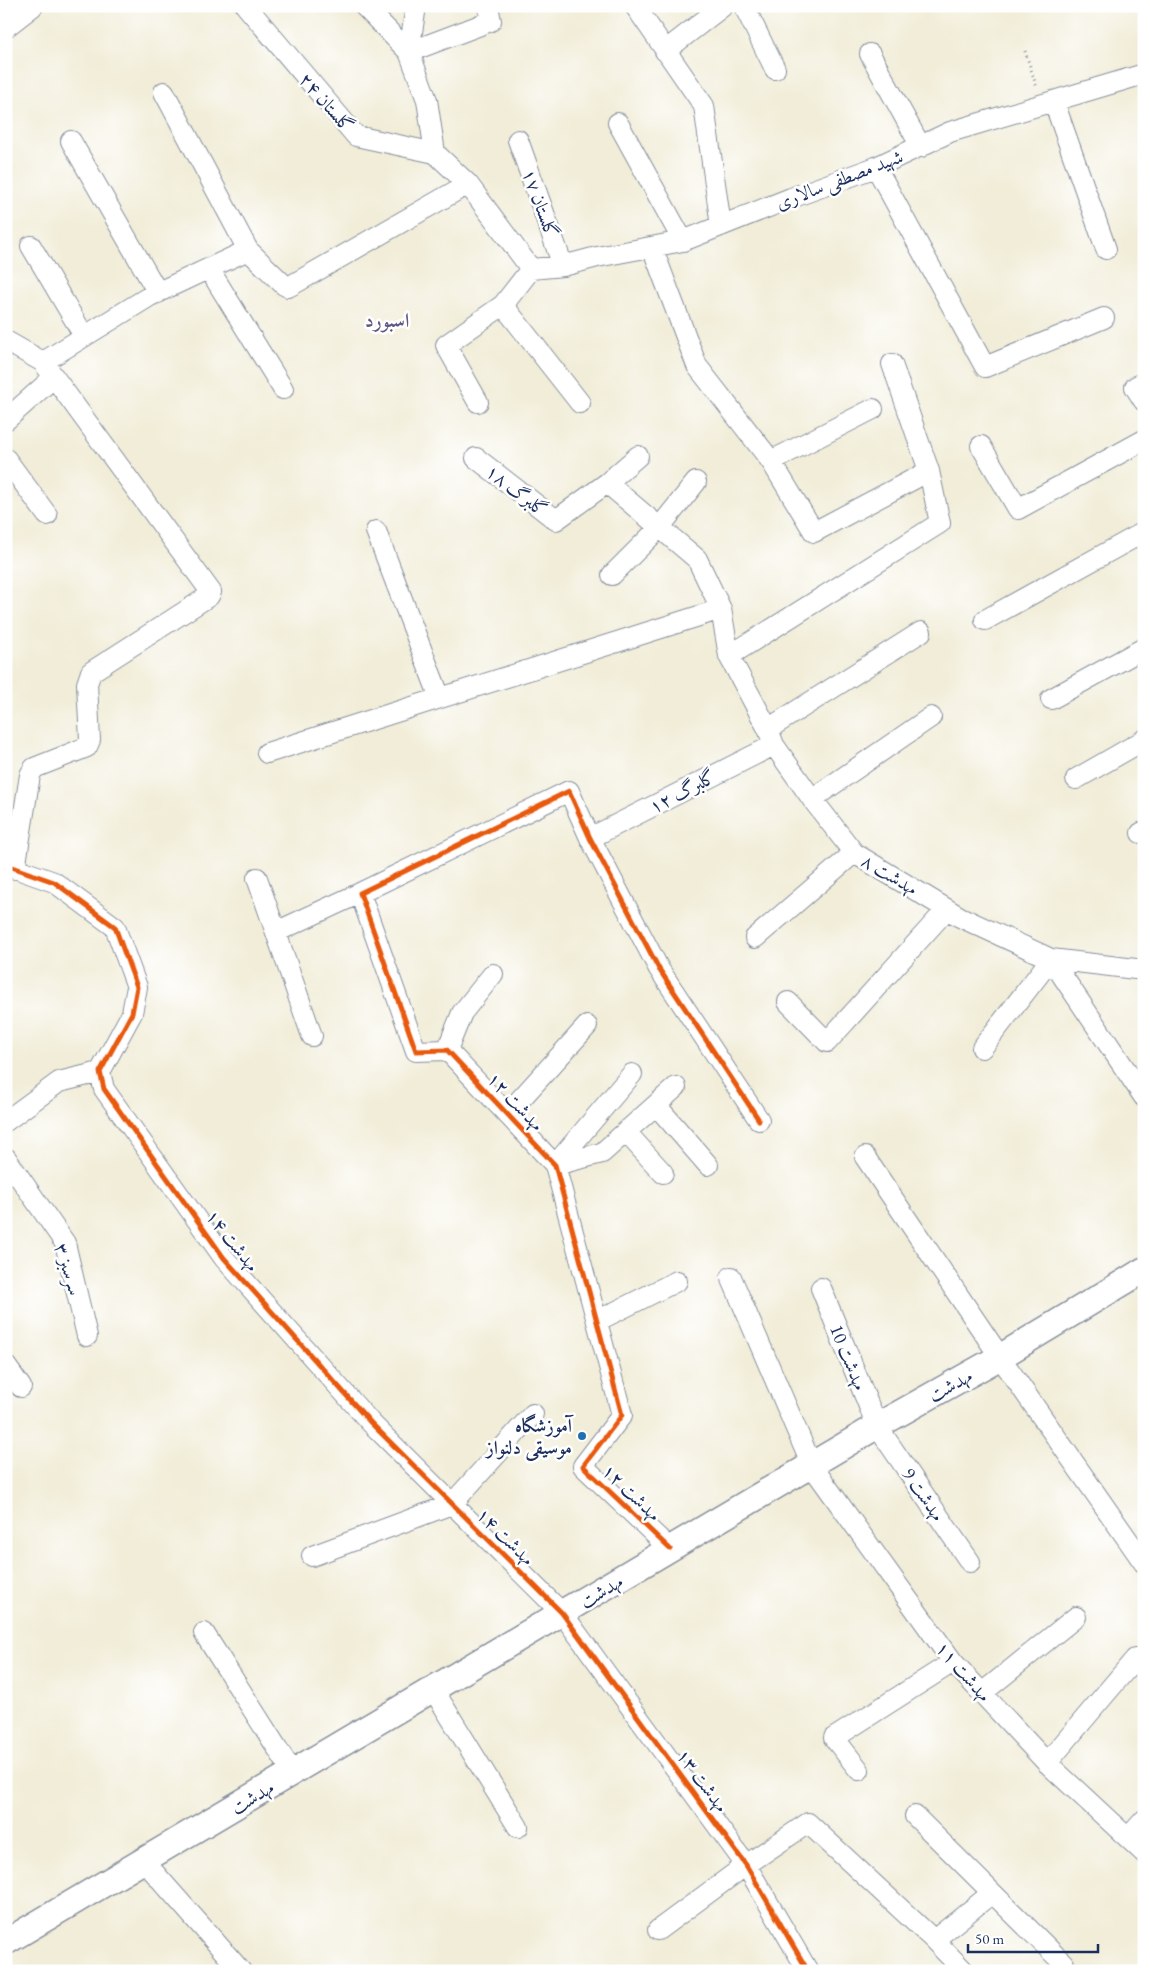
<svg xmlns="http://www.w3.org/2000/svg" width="1150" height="1977" viewBox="0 0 1150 1977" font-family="'EB Garamond',Amiri,serif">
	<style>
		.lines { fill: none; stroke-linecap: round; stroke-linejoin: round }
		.minor-casing { stroke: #868e9b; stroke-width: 22 }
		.tertiary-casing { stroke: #868e9b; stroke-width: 28 }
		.path { stroke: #868e9b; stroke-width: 3; stroke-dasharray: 1 4; stroke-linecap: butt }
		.minor { stroke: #fff; stroke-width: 20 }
		.tertiary { stroke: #fff; stroke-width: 25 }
		.cycleway-casing { stroke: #fff; stroke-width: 8 }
		.cycleway { stroke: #e8590c; stroke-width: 5 }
		.poi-dot { fill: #1f6fb2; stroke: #fff; stroke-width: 2 }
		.labels { text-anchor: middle; stroke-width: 5; stroke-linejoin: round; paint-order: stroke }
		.street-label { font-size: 19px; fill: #1b2f5e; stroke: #fff }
		.poi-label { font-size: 19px; font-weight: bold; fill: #1b2f5e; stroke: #fff; text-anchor: end }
		.neighbourhood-label { font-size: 20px; font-weight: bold; fill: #615884; stroke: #fff }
	</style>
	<rect width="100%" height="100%" fill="#fff"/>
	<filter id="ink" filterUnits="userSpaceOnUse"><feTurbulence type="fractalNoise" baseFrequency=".02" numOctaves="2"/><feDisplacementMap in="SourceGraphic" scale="10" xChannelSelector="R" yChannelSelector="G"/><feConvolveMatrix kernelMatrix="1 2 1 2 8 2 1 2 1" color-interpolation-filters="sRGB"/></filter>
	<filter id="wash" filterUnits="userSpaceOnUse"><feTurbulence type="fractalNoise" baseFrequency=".0096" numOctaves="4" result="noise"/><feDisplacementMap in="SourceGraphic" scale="20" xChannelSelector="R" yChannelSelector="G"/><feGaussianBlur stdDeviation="1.12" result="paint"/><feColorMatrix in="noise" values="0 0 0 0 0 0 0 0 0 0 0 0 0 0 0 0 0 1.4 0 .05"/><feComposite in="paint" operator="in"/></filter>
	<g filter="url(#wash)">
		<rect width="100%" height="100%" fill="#f1edd8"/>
	</g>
	<g filter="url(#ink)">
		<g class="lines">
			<defs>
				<path id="minor" d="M246,6L356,136L435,153L468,184L531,269
					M364,6L409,52L427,100L435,153
					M416,6L409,52L491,21L488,6
					M635,6L704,106L721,226
					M744,6L775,69
					M6,27L33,6
					M665,51L723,6
					M870,54L921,147
					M164,92L248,250
					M1054,102L1106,249
					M618,123L683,241
					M518,140L563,266
					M71,141L158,293
					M876,167L985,367L1104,318
					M31,246L84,336
					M652,247L697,366L771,461L873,409
					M209,269L283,389
					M531,269L563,266L597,257L683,241L791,198L876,167L950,132L1144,74
					M503,305L580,403
					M6,341L43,362
					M1144,382L1135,387L1144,401
					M478,402L446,345L503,305L531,269
					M6,420L54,377
					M981,446L1018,509L1144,440
					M476,458L556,520L607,483L638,456
					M6,459L47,515
					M771,461L814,532L929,471
					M607,483L697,559L721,609L729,656L768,729L774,745L812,799L854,853L960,917L1051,959L1144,970
					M376,531L440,698
					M612,575L659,528L696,482
					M985,620L1144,532
					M729,656L940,523L929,471L892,364
					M1051,699L1144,648
					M768,729L921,632
					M267,753L721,609
					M1076,779L1144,740
					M812,799L931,717
					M1141,833L1144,832
					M590,838L774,745
					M6,865L54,882L115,927L137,987L132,1013L100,1072L104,1089L224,1258L371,1423L562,1613L746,1865L808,1971
					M15,869L30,775L34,768L87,747L90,740L87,684L91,672L209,596L211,592L43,362L150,296L248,250L284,285L288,287L292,285L468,184
					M257,878L312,1036
					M276,932L360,893
					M755,938L854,853
					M788,1002L827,1042L947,909
					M982,1048L1051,959L1144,1097
					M447,1050L462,1013L493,974
					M656,1105L708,1165
					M507,1114L587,1026
					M6,1121L59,1082L100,1072
					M626,1132L663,1173
					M865,1157L1000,1357L1144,1563
					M6,1158L65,1243L87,1336
					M555,1165L602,1153L676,1087
					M555,1165L632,1074
					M731,1277L812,1466L953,1662L1047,1763L1144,1853
					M821,1288L877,1426L970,1562
					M597,1321L677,1281
					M6,1366L21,1387
					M670,1549L583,1466L622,1415L555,1165L447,1050L416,1051L360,893L569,791L590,838L659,969L759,1120
					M312,1556L452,1504L533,1414
					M204,1633L293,1773
					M433,1689L518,1827
					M982,1693L1076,1617
					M1047,1763L1135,1659
					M859,1770L834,1738L953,1662
					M915,1816L1064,1964
					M1128,1838L1144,1820
					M144,1861L241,1971
					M658,1930L746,1865L808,1823L934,1940L964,1971
					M934,1940L992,1893"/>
				<path id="tertiary" d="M6,1942L877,1426L1000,1357L1144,1270"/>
			</defs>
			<!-- minor casing -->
			<use href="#minor" class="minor-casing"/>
			<!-- tertiary casing -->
			<use href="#tertiary" class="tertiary-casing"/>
			<!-- path -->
			<path class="path" d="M1025,51L1037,88"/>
			<!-- minor -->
			<use href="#minor" class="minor"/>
			<!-- tertiary -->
			<use href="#tertiary" class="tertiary"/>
			<defs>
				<path id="cycleway" d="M6,865L54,882L115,927L137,987L132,1013L100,1072L104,1089L224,1258L371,1423L562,1613L746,1865L808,1971
					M670,1549L583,1466L622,1415L555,1165L447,1050L416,1051L360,893L569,791L590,838L659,969L759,1120"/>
			</defs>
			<!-- cycleway casing -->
			<use href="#cycleway" class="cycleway-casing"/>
			<!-- cycleway -->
			<use href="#cycleway" class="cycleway"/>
		</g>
	</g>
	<!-- markers -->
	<circle class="poi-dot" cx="582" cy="1436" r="5"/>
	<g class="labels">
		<!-- street labels -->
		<g class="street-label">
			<text transform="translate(327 102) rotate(49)" y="7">گلستان ۲۴</text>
			<text transform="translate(839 179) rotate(-21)" y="7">شهید مصطفی سالاری</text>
			<text transform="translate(541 203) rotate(70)" y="7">گلستان ۱۷</text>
			<text transform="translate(517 490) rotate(38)" y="7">گلبرگ ۱۸</text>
			<text transform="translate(682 791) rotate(-27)" y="7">گلبرگ ١٢</text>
			<text transform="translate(890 874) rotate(31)" y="7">مهدشت ۸</text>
			<text transform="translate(516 1101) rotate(47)" y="7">مهدشت ۱۲</text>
			<text transform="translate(233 1240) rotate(52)" y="7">مهدشت ۱۴</text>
			<text transform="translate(69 1269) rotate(73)" y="7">سرسبز ۳</text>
			<text transform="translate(849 1357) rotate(68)" y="7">مهدشت 10</text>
			<text transform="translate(950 1385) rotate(-29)" y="7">مهدشت</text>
			<text transform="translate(632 1492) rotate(44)" y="7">مهدشت ۱۲</text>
			<text transform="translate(924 1494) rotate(56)" y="7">مهدشت 9</text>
			<text transform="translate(506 1536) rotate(45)" y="7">مهدشت ۱۴</text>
			<text transform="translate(601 1591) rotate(-31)" y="7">مهدشت</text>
			<text transform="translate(964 1671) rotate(49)" y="7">مهدشت ۱۱</text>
			<text transform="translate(703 1780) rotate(54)" y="7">مهدشت ۱۳</text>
			<text transform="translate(252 1797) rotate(-31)" y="7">مهدشت</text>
		</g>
		<!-- poi labels -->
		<g class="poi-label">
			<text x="572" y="1432">آموزشگاه<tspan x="572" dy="22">موسیقی دلنواز</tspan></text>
		</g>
		<!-- neighbourhood labels -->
		<g class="neighbourhood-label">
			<text x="387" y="327">اسبورد</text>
		</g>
	</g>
	<!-- margin -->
	<rect width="1150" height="1977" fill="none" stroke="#fff" stroke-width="25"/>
	<!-- scale -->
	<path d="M968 1944v8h130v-8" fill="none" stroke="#1b2f5e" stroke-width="2.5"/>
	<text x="975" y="1944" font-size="15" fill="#1b2f5e" stroke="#ffffff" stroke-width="4" paint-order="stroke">50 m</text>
</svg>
